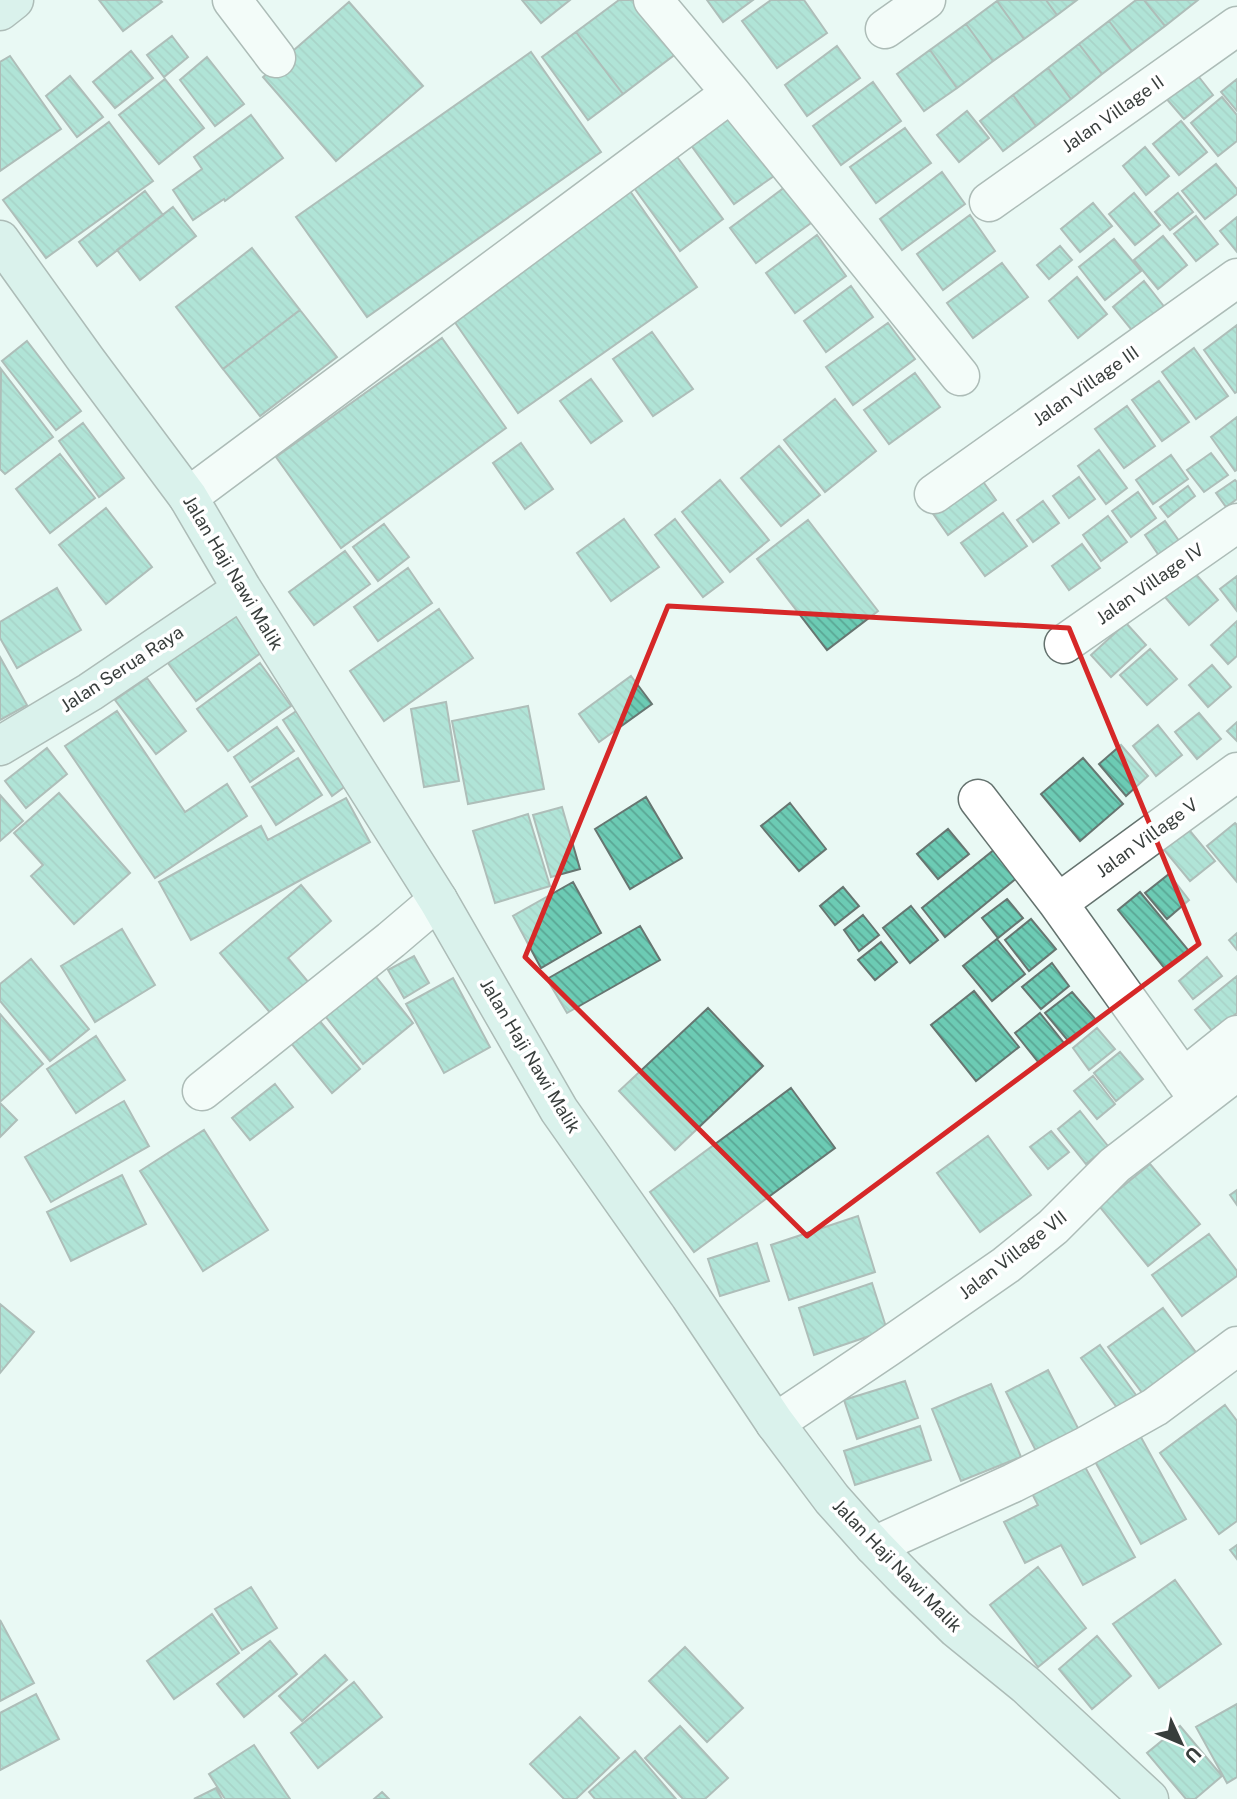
<svg xmlns="http://www.w3.org/2000/svg" width="1237" height="1799" viewBox="0 0 1237 1799" font-family="'Public Sans',sans-serif">
	<style>
		.building { fill: url(#building-back-hatch); stroke: #677671; stroke-width: 2 }
		.lines { fill: none; stroke-linecap: round; stroke-linejoin: round }
		.minor-casing { stroke: #64726e; stroke-width: 41 }
		.secondary-casing { stroke: #64726e; stroke-width: 41 }
		.minor { stroke: #fff; stroke-width: 38 }
		.secondary { stroke: #c8e9e2; stroke-width: 38 }
		.marked { fill: none; stroke: #d62828; stroke-width: 5; stroke-linejoin: round }
		.labels { text-anchor: middle; stroke-width: 7; stroke-linejoin: round; paint-order: stroke }
		.street-label { font-size: 18px; fill: #383e3c; stroke: #fff }
	</style>
	<defs>
		<pattern id="building-back-hatch" width="6" height="6" patternUnits="userSpaceOnUse" patternTransform="scale(1.75)"><rect width="6" height="6" fill="#6ccbb4"/><path d="M-1 5l2 2M0 0l6 6M5-1l2 2" fill="none" stroke="#5aa694"/></pattern>
	</defs>
	<rect width="100%" height="100%" fill="#e9f9f4"/>
	<!-- building -->
	<path class="building" d="M99,0H160L162,2L123,31Z
		M522,0H570L541,23Z
		M619,0H637L677,53L623,94L576,32Z
		M707,0H753L723,22Z
		M771,0H804L827,33L777,68L742,21Z
		M999,0H1046L1057,15L1024,39L997,1Z
		M1046,0H1077L1057,15Z
		M1136,0H1144L1165,26L1132,51L1109,21Z
		M1144,0H1198L1165,26Z
		M997,1L1024,39L993,61L966,24Z
		M349,2L423,86L336,161L263,77Z
		M1109,21L1132,51L1102,74L1079,44Z
		M966,24L993,61L957,88L930,50Z
		M576,32L623,94L588,120L542,57Z
		M172,36L188,57L164,77L147,55Z
		M1079,44L1102,74L1071,99L1048,68Z
		M837,46L860,78L807,116L785,85Z
		M930,50L957,88L924,111L897,74Z
		M131,51L153,78L115,108L93,82Z
		M531,52L601,152L367,317L296,217Z
		M10,56L61,129L0,171V62Z
		M207,57L244,104L215,126L180,80Z
		M1048,68L1071,99L1036,126L1013,95Z
		M1195,72L1213,95L1184,119L1165,97Z
		M70,76L103,117L77,137L46,96Z
		M165,79L204,128L159,164L119,115Z
		M1237,79V111L1221,92Z
		M873,82L901,121L841,165L813,126Z
		M1013,95L1036,126L1003,151L980,121Z
		M1222,97L1237,115V141L1218,156L1191,123Z
		M967,111L989,138L959,162L937,135Z
		M251,115L283,158L225,201L224,199L193,220L173,190L202,169L194,157Z
		M729,115L774,176L734,204L690,144Z
		M1181,121L1207,152L1179,175L1153,144Z
		M109,122L153,181L46,258L3,200Z
		M905,128L931,163L876,203L850,167Z
		M1145,147L1169,176L1146,195L1123,166Z
		M672,150L723,219L680,251L629,181Z
		M1216,164L1237,189V194L1205,219L1182,191Z
		M942,172L965,204L902,250L880,219Z
		M623,181L697,287L518,413L445,308Z
		M785,187L811,223L756,263L730,228Z
		M145,191L163,215L97,266L79,242Z
		M1134,193L1160,225L1135,245L1109,214Z
		M1178,193L1193,212L1170,230L1155,212Z
		M1093,203L1112,226L1080,252L1061,229Z
		M173,207L196,236L140,280L117,250Z
		M970,215L995,251L943,290L917,254Z
		M1196,216L1218,244L1196,261L1174,234Z
		M1237,217V252L1220,231Z
		M817,235L846,276L795,313L766,273Z
		M1163,236L1187,265L1158,289L1134,260Z
		M1114,239L1141,271L1105,300L1079,267Z
		M1060,246L1072,260L1049,279L1037,265Z
		M252,248L300,310L223,369L176,307Z
		M1002,263L1028,297L973,338L947,303Z
		M1077,277L1107,314L1078,338L1049,301Z
		M1144,281L1166,309L1135,334L1113,307Z
		M851,286L873,317L826,352L804,321Z
		M300,310L337,357L260,416L223,369Z
		M888,323L915,359L853,405L826,367Z
		M1237,325V392L1235,393L1204,350Z
		M652,332L693,389L653,416L613,359Z
		M442,338L506,428L341,548L276,457Z
		M27,341L81,411L56,430L2,361Z
		M1194,348L1228,396L1196,419L1162,372Z
		M1,369L53,437L5,474L0,469Z
		M915,373L940,407L889,444L864,410Z
		M591,379L622,421L591,443L560,401Z
		M1159,381L1189,422L1162,441L1132,400Z
		M835,399L876,451L825,492L784,440Z
		M1127,406L1155,446L1124,468L1095,429Z
		M1237,417V470L1235,471L1211,437Z
		M83,423L124,478L99,497L59,441Z
		M521,443L553,489L525,509L493,463Z
		M779,446L820,495L781,526L741,478Z
		M1099,450L1127,488L1106,504L1078,466Z
		M1211,453L1228,475L1204,492L1187,470Z
		M60,454L95,498L50,533L16,489Z
		M1171,455L1188,479L1153,504L1136,480Z
		M977,473L996,500L948,535L929,508Z
		M1079,477L1095,499L1069,518L1053,496Z
		M720,480L769,540L730,572L682,512Z
		M1235,480L1237,482V499L1226,507L1216,493Z
		M1188,486L1195,496L1168,517L1160,507Z
		M1138,492L1156,518L1131,537L1112,511Z
		M1043,501L1059,523L1033,542L1017,520Z
		M106,508L152,567L106,604L59,545Z
		M1003,513L1027,546L985,576L961,543Z
		M1108,516L1127,542L1101,561L1083,535Z
		M624,519L659,567L611,601L577,553Z
		M675,519L723,582L703,597L655,535Z
		M808,520L878,611L827,650L757,559Z
		M1165,521L1182,545L1162,560L1145,535Z
		M384,524L409,557L378,581L353,547Z
		M1082,544L1100,568L1069,590L1052,566Z
		M345,551L370,584L314,625L289,592Z
		M408,568L432,603L378,641L354,607Z
		M1194,572L1218,600L1189,625L1165,597Z
		M1237,576V611L1220,589Z
		M57,588L81,630L17,668L0,638V622Z
		M236,601L269,647L196,701L162,655Z
		M439,609L473,658L384,721L350,671Z
		M1237,621V656L1228,664L1211,645Z
		M1126,623L1146,645L1111,677L1091,655Z
		M1150,649L1177,679L1147,705L1120,675Z
		M0,657L27,705L0,720Z
		M260,663L291,706L228,751L197,709Z
		M1212,665L1231,687L1208,707L1189,685Z
		M631,676L652,704L599,742L579,714Z
		M147,678L186,731L156,754L115,700Z
		M446,702L459,781L424,787L411,709Z
		M528,706L544,789L468,804L452,721Z
		M298,710L347,785L332,796L283,720Z
		M117,711L185,812L227,784L247,816L155,878L65,746Z
		M1199,713L1221,739L1197,759L1175,732Z
		M1237,722V741L1227,731Z
		M1158,725L1182,755L1156,776L1133,746Z
		M277,727L294,751L250,782L234,757Z
		M1121,745L1148,776L1126,796L1099,764Z
		M47,748L67,774L26,808L5,781Z
		M298,758L322,795L276,825L252,787Z
		M1083,758L1123,804L1080,841L1041,794Z
		M59,793L130,873L74,924L31,876L43,865L14,833Z
		M0,795L23,821L0,841Z
		M646,797L682,858L630,889L595,829Z
		M346,798L370,842L191,940L159,882L261,826L268,840Z
		M790,803L826,849L799,871L761,826Z
		M562,807L580,869L551,877L533,815Z
		M528,814L550,886L495,903L473,831Z
		M1235,823L1237,825V882L1207,846Z
		M1185,825L1215,861L1190,881L1160,845Z
		M948,829L969,854L938,879L917,854Z
		M995,849L1018,877L945,937L922,908Z
		M1169,874L1189,900L1167,919L1145,893Z
		M573,882L601,933L541,968L513,916Z
		M301,885L331,921L288,958L309,983L272,1015L220,953Z
		M843,887L859,906L835,925L820,906Z
		M1140,892L1189,951L1166,970L1118,910Z
		M1007,899L1023,918L998,938L982,918Z
		M911,906L938,940L910,963L883,928Z
		M863,915L879,935L859,951L844,930Z
		M1031,919L1056,949L1029,971L1005,940Z
		M640,926L660,960L567,1013L547,979Z
		M122,929L155,985L95,1022L61,966Z
		M1237,933V950L1229,940Z
		M997,939L1025,974L992,1001L963,966Z
		M881,942L897,962L875,980L858,960Z
		M414,956L429,983L404,998L388,970Z
		M1207,957L1222,976L1193,999L1179,981Z
		M31,959L89,1029L50,1061L0,1001V984Z
		M1052,963L1069,986L1041,1009L1022,987Z
		M372,972L413,1023L363,1064L322,1012Z
		M1237,976V1013L1213,1032L1195,1010Z
		M453,978L490,1047L444,1073L406,1004Z
		M974,991L1019,1047L976,1081L931,1025Z
		M1072,992L1097,1021L1070,1043L1045,1013Z
		M708,1008L763,1066L675,1150L619,1091Z
		M1040,1013L1064,1043L1039,1063L1015,1033Z
		M0,1014L43,1064L1,1101L0,1100Z
		M318,1019L360,1069L332,1093L290,1042Z
		M1097,1028L1115,1049L1089,1070L1073,1048Z
		M96,1036L125,1080L76,1113L47,1069Z
		M1120,1052L1143,1079L1116,1101L1094,1073Z
		M1093,1076L1115,1104L1097,1119L1074,1091Z
		M275,1084L293,1107L250,1140L232,1118Z
		M791,1088L835,1148L694,1252L650,1192Z
		M124,1101L149,1146L51,1202L25,1157Z
		M0,1103L17,1120L0,1137Z
		M1080,1111L1108,1146L1086,1164L1058,1129Z
		M204,1130L268,1230L203,1271L140,1171Z
		M1051,1131L1069,1152L1048,1169L1030,1147Z
		M988,1136L1031,1195L980,1232L937,1173Z
		M1150,1164L1200,1224L1148,1266L1099,1206Z
		M122,1175L146,1224L71,1261L47,1212Z
		M1237,1190V1205L1230,1195Z
		M858,1216L875,1272L789,1300L771,1245Z
		M1209,1234L1237,1271V1276L1182,1316L1152,1275Z
		M757,1243L769,1281L720,1296L708,1259Z
		M872,1283L887,1330L814,1355L799,1308Z
		M0,1304L34,1332L0,1373Z
		M1163,1308L1198,1355L1143,1394L1108,1347Z
		M1100,1345L1136,1395L1118,1409L1081,1358Z
		M1048,1370L1080,1432L1037,1453L1006,1392Z
		M905,1381L918,1418L857,1439L844,1400Z
		M991,1384L1021,1457L961,1481L932,1409Z
		M1225,1405L1237,1421V1521L1219,1534L1160,1453Z
		M920,1426L931,1460L855,1485L844,1451Z
		M1137,1430L1186,1519L1141,1544L1092,1456Z
		M1080,1458L1135,1557L1083,1585L1061,1545L1025,1563L1004,1522L1038,1505L1029,1488Z
		M1237,1545V1559L1230,1550Z
		M1038,1567L1086,1628L1038,1667L990,1605Z
		M1175,1580L1221,1644L1159,1688L1113,1624Z
		M251,1587L277,1628L242,1650L215,1609Z
		M212,1614L239,1653L174,1699L147,1661Z
		M0,1620L34,1683L0,1701Z
		M1097,1636L1131,1676L1092,1709L1059,1669Z
		M270,1641L297,1674L244,1717L217,1684Z
		M685,1647L743,1708L707,1742L649,1681Z
		M325,1655L347,1680L302,1721L279,1696Z
		M354,1682L382,1717L318,1768L291,1733Z
		M36,1694L59,1739L0,1770V1713Z
		M1237,1704V1777L1227,1783L1196,1727Z
		M580,1717L619,1758L576,1799H564L530,1764Z
		M680,1726L728,1778L705,1799H683L645,1758Z
		M1180,1726L1222,1776L1195,1799H1186L1147,1753Z
		M254,1745L290,1799H225L209,1774Z
		M635,1751L676,1799H595L589,1792Z
		M216,1788L222,1799H194Z
		M382,1792L389,1799H374Z"/>
	<g class="lines">
		<defs>
			<path id="minor" d="M232,0L276,58
				M653,0L731,93L960,376
				M885,29L926,0
				M989,202L1237,26
				M934,494L1237,278
				M188,497L731,93
				M1064,644L1237,523
				M978,799L1058,903L1199,1100
				M1058,903L1237,772
				M1183,1078L1237,1035
				M202,1091L391,940L438,900
				M775,1423L888,1347L1006,1265L1053,1227L1115,1165L1237,1071
				M874,1546L1013,1483L1084,1447L1155,1407L1237,1346"/>
			<path id="secondary" d="M0,11L14,0
				M0,240L86,360L188,497L242,589L438,900L559,1110L690,1296L775,1423L832,1499L874,1546L905,1578L956,1628L1026,1685L1149,1799
				M0,746L90,692L242,589"/>
		</defs>
		<!-- minor casing -->
		<use href="#minor" class="minor-casing"/>
		<!-- secondary casing -->
		<use href="#secondary" class="secondary-casing"/>
		<!-- minor -->
		<use href="#minor" class="minor"/>
		<!-- secondary -->
		<use href="#secondary" class="secondary"/>
	</g>
	<!-- marked area -->
	<path d="M0 0H1237V1799H0ZM668,606L1069,628L1199,944L807,1236L525,957Z" fill="#e9f9f4" fill-opacity=".55" fill-rule="evenodd"/>
	<path class="marked" d="M668,606L1069,628L1199,944L807,1236L525,957Z"/>
	<g class="labels">
		<!-- street labels -->
		<g class="street-label">
			<text transform="translate(1113 114) rotate(-35)" y="6">Jalan Village II</text>
			<text transform="translate(1086 386) rotate(-35)" y="6">Jalan Village III</text>
			<text transform="translate(233 573) rotate(59)" y="6">Jalan Haji Nawi Malik</text>
			<text transform="translate(1150 584) rotate(-35)" y="6">Jalan Village IV</text>
			<text transform="translate(122 669) rotate(-33)" y="6">Jalan Serua Raya</text>
			<text transform="translate(1147 838) rotate(-36)" y="6">Jalan Village V</text>
			<text transform="translate(530 1056) rotate(59)" y="6">Jalan Haji Nawi Malik</text>
			<text transform="translate(1013 1255) rotate(-38)" y="6">Jalan Village VII</text>
			<text transform="translate(897 1566) rotate(46)" y="6">Jalan Haji Nawi Malik</text>
		</g>
	</g>
	<!-- north arrow -->
	<g transform="translate(1181 1743) rotate(134)" stroke="#ffffff" stroke-width="5" paint-order="stroke">
	<path d="M0-5L12 26L0 18L-12 26Z" fill="#383e3c"/>
	<text y="-10" font-size="19" font-weight="bold" text-anchor="middle" fill="#383e3c">U</text>
	</g>
</svg>
